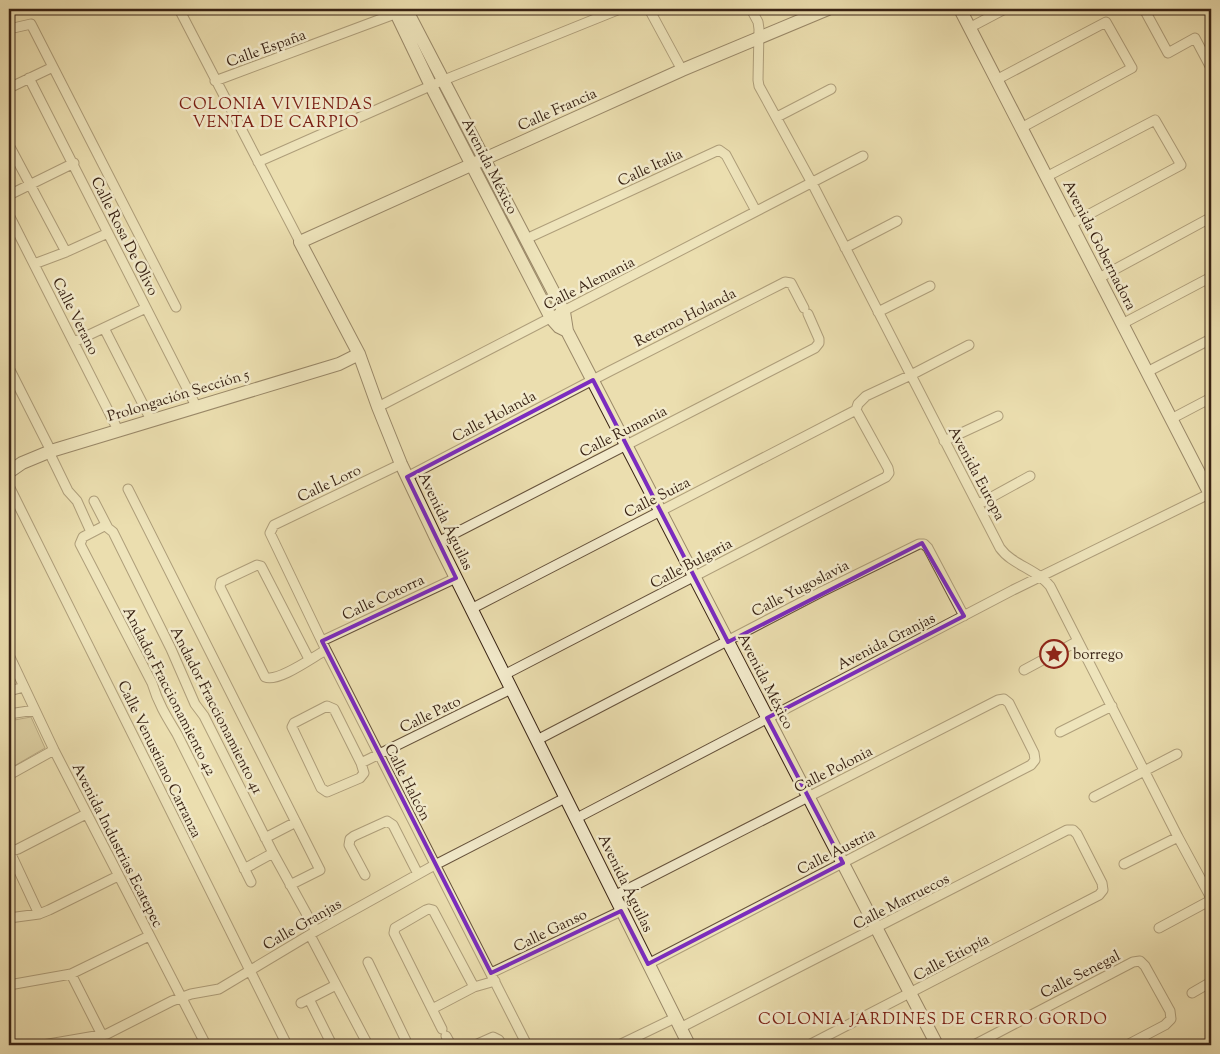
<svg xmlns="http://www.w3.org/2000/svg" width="1220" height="1054" viewBox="0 0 1220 1054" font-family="'Sorts Mill Goudy',serif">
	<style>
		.green { fill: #cdbe95; stroke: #837054 }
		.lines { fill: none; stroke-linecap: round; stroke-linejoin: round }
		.street-casing { stroke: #66523b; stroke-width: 11 }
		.secondary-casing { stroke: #392314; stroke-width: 14 }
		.street { stroke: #f2eacb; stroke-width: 9 }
		.secondary { stroke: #f2eacb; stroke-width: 12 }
		.marked { fill: none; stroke: #7b2cbf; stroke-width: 4; stroke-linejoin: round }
		.labels { text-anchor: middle; stroke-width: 5; stroke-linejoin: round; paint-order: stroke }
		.street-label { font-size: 15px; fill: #392314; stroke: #f2eacb }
		.poi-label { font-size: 15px; fill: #392314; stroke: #f2eacb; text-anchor: start }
		.neighbourhood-label { font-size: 16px; letter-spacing: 1px; fill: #7a1f14; stroke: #f2eacb }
	</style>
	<rect width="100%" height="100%" fill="#ebdeaf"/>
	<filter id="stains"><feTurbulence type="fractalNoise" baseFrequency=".004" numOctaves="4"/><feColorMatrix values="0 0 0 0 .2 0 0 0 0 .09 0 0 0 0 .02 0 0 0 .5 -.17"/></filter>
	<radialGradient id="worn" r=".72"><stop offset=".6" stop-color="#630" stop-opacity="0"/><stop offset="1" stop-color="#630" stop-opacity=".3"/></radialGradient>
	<!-- green -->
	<path class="green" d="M31,717L45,748L9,769V721Z"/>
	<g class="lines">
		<defs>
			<path id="street" d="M179,9L300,242
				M649,9L682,70
				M751,9L758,22L759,29L758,80L759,86L812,183L1000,548C1012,565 1037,569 1050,586L1178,837L1211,898
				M1144,9L1168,53L1195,38L1211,68
				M969,28L1005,9
				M9,29L31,24L176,307
				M29,78L196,406
				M996,80L1106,22L1132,68L1021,128
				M215,81L400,12
				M9,88L53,67
				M777,117L831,89
				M9,145L66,252
				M258,162L444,80L620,9
				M1046,177L1155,120L1181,165L1071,224
				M9,195L74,163
				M9,215L118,430
				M526,239L719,150L726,155L756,211
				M845,248L897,221
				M34,264L66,252L108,233
				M1099,278L1208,219L1211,223
				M878,312L930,286
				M1122,324L1211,277
				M104,328L151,420
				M74,342L146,308
				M9,368L51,451
				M1147,372L1211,339
				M378,407L863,156
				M1171,419L1211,398
				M944,441L998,416
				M49,452L68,491L77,501L91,532
				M401,464L274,525L270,533L326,650L527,1045
				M407,477L610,371L785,282L791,283L804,308
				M9,486L287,1045
				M128,489L320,870L290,885
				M94,501L108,528L113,532L171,649L195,704L204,716L273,853L316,931
				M979,504L1030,476
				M106,525L83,537L80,544L152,683C158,703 166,716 177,734L251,882
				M438,542L815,348L819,343V339L808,314
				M471,609L856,410L858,404L866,396L911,375L969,345
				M322,641L456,578
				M9,655L54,750L206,1045
				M309,659L261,566L257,565L221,582L220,587L265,677C278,683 313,657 326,650
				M1024,670L1078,641
				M504,675L886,477L889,473L888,468L856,410
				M9,691L24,687
				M327,706L334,709L361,763L364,773L360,778L327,792L321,788L292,727L294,723Z
				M9,714L35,710
				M1060,732L1112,706
				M537,740L821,592L919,544H924L928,548L964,616
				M361,763L511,689
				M9,775L54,750
				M1094,797L1177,754
				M575,819L1013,590L1211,493
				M265,838L296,822
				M9,852L18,849L86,814
				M10,852L39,914
				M1124,864L1178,837
				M244,869L273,853
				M365,875L349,845L350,839L354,836L387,821L393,825L418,874
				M614,896L998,700L1004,699L1009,703L1034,753L1035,760L1031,765L648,964
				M9,918L39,914L49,910L118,876
				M1159,928L1211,900
				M310,935L368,1045
				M368,962L408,1045
				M491,973L621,911
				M71,974L102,1035
				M9,985L71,974L149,936
				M1192,993L1211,982
				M309,999L332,1045
				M301,1003L336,985
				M432,1009L474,987L495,981
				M680,1028L1067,830H1073L1077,834L1102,883L1103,890L1099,895L809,1045
				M442,1029L394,933L395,928L426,910L429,909L433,910L474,987
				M446,1036L451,1045
				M43,1045L107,1034L172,1001L191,994L219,989L316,931L431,867L565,798
				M475,1045L493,1037L499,1040L502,1045
				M619,1045L675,1018
				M974,1045L1133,962L1140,961L1145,966L1170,1011L1171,1019L1165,1025L1127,1045"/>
			<path id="secondary" d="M394,9L431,86L551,318L559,327L567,331
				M406,9L564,312L567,331L937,1045
				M960,9L1211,496
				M9,472L22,463L51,451L339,364L359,354
				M689,1045L438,542L401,464L378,407L359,354L300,242L682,70L828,9"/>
		</defs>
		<!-- street casing -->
		<use href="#street" class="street-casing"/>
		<!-- secondary casing -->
		<use href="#secondary" class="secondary-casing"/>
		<!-- street -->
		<use href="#street" class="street"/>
		<!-- secondary -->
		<use href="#secondary" class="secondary"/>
	</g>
	<!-- marked area -->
	<path d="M0 0H1220V1054H0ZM593,380L728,642L922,543L964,616L767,718L843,863L648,964L621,911L491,973L322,641L456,578L407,477Z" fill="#ebdeaf" fill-opacity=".55" fill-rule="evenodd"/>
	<path class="marked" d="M593,380L728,642L922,543L964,616L767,718L843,863L648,964L621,911L491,973L322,641L456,578L407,477Z"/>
	<!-- icons -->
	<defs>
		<symbol id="sight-ring" viewBox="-11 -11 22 22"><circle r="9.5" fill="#f2eacb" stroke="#8f2418" stroke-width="1.5"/><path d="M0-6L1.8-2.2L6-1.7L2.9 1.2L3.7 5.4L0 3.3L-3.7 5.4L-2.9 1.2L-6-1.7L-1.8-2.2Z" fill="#8f2418"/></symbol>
	</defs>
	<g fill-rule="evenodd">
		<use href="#sight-ring" x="1038" y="638" width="32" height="32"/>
	</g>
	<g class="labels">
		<!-- street labels -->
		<g class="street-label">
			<text transform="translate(266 48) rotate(-20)" y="5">Calle España</text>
			<text transform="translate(557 109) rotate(-24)" y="5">Calle Francia</text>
			<text transform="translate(490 166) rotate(63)" y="5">Avenida México</text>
			<text transform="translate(650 167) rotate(-25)" y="5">Calle Italia</text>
			<text transform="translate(125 236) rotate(63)" y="5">Calle Rosa De Olivo</text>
			<text transform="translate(1100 245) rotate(63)" y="5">Avenida Gobernadora</text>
			<text transform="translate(589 283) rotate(-27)" y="5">Calle Alemania</text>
			<text transform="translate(76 316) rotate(63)" y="5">Calle Verano</text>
			<text transform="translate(685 317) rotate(-27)" y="5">Retorno Holanda</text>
			<text transform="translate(178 395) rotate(-17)" y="5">Prolongación Sección 5</text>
			<text transform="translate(494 416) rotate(-28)" y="5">Calle Holanda</text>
			<text transform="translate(623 431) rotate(-27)" y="5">Calle Rumania</text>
			<text transform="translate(977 473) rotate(62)" y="5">Avenida Europa</text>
			<text transform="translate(329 483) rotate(-25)" y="5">Calle Loro</text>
			<text transform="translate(657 497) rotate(-27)" y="5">Calle Suiza</text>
			<text transform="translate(446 521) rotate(64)" y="5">Avenida Águilas</text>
			<text transform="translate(691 563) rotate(-28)" y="5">Calle Bulgaria</text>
			<text transform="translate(800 588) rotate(-27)" y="5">Calle Yugoslavia</text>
			<text transform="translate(383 597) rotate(-25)" y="5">Calle Cotorra</text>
			<text transform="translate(886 641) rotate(-27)" y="5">Avenida Granjas</text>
			<text transform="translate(766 681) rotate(63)" y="5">Avenida México</text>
			<text transform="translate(170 691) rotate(63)" y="5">Andador Fraccionamiento 42</text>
			<text transform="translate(217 710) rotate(63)" y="5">Andador Fraccionamiento 41</text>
			<text transform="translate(430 714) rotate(-26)" y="5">Calle Pato</text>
			<text transform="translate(160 759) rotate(64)" y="5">Calle Venustiano Carranza</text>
			<text transform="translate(833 769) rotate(-27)" y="5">Calle Polonia</text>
			<text transform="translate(408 782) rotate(63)" y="5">Calle Halcón</text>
			<text transform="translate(118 845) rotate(63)" y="5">Avenida Industrias Ecatepec</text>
			<text transform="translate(836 851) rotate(-27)" y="5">Calle Austria</text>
			<text transform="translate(626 883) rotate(64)" y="5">Avenida Águilas</text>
			<text transform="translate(901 901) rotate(-27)" y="5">Calle Marruecos</text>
			<text transform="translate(302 924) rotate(-30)" y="5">Calle Granjas</text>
			<text transform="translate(550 930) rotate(-26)" y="5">Calle Ganso</text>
			<text transform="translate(951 957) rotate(-28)" y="5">Calle Etiopía</text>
			<text transform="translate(1080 974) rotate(-27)" y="5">Calle Senegal</text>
		</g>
		<!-- poi labels -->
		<g class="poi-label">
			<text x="1073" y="659">borrego</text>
		</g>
		<!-- neighbourhood labels -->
		<g class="neighbourhood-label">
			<text x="276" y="109">COLONIA VIVIENDAS<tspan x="276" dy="18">VENTA DE CARPIO</tspan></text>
			<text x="933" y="1024">COLONIA JARDINES DE CERRO GORDO</text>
		</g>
	</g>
	<!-- margin -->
	<rect width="1220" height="1054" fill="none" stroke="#ebdeaf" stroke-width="30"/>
	<rect x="10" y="10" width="1200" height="1034" fill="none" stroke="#392314" stroke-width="2.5"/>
	<rect x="15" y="15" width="1190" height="1024" fill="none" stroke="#392314"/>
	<rect width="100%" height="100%" filter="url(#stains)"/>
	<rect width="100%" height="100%" fill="url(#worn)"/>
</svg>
